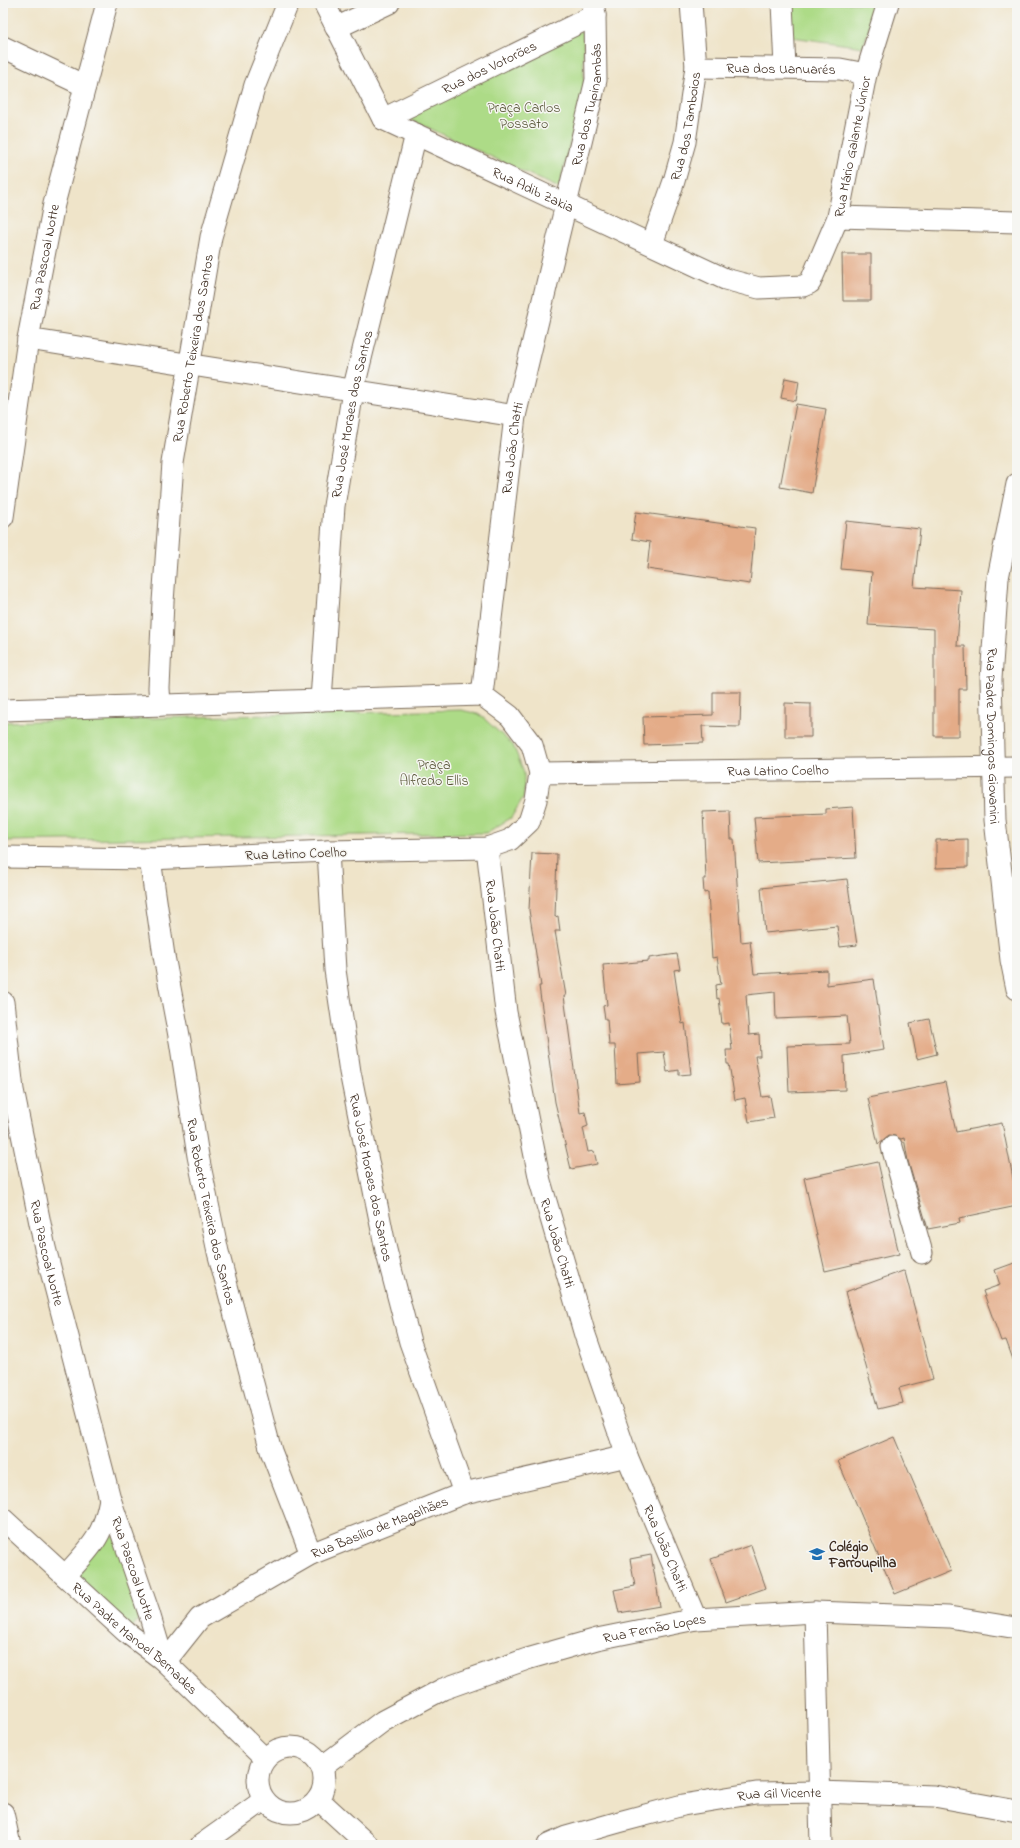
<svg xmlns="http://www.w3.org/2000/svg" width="1020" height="1848" viewBox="0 0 1020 1848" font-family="'Indie Flower',sans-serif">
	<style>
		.green { fill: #addb87; stroke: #748252 }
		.building { fill: #e4ac88 }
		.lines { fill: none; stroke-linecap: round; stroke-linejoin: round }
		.minor-casing { stroke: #7a6b5a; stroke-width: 23 }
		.minor { stroke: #fff; stroke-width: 21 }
		.labels { text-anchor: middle; stroke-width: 3; stroke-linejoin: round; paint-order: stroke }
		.street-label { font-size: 14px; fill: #3b2a1e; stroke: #f6f6f2 }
		.park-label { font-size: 14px; fill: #585638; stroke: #f6f6f2 }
		.poi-label { font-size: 14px; font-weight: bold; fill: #3b2a1e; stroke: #f6f6f2; text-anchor: start }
	</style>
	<rect width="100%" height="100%" fill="#f6f6f2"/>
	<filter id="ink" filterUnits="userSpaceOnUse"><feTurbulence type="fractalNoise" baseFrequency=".025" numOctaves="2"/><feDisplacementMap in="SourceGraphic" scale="8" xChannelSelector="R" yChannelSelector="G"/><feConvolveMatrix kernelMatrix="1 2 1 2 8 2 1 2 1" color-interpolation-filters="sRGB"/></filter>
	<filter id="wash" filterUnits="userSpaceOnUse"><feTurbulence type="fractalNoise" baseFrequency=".012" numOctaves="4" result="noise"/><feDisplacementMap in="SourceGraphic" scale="16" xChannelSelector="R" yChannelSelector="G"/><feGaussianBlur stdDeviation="0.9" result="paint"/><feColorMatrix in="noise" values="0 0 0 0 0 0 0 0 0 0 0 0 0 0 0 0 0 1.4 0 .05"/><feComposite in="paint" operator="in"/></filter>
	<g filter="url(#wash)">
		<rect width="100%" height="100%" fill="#efe4c9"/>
		<!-- green -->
		<path class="green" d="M791,3H877L863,47L792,37Z
			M583,30L584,85L559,188L405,117Z
			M461,710L479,714L513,745L524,772V796L511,818L486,833L3,841V722Z
			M107,1522L147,1611L128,1631L68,1575Z"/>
		<g id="blocks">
			<!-- building -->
			<path class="building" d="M842,254H871V301H843Z
				M785,378L799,381L796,401L781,398Z
				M796,404L826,409L812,493L780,487Z
				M636,512L755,528L750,584L647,569L650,542L632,539Z
				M846,521L920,529L914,587L961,590L957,646H965L966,689H959V736H934V629L868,625L872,572L841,569Z
				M713,692H741L740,727L702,726L703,743L644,745L643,717L713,715Z
				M785,703L811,704V737H785Z
				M853,807L856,858L758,863L754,817L826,814V809Z
				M730,811L731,839H734L741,942L750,941L754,974L827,970V985L874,979L884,1050L844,1056L845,1090L789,1092L787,1046L850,1044L847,1016L776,1019L775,992L746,995L749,1035L759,1034L760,1056H755L762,1097L770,1096L774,1118L749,1122L745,1098L735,1100L729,1064H727L726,1050H732L729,1023L722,1024L719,998L717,999L716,985L721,984L717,957L712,958L708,892L704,893L703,879H706L703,812Z
				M968,839V867L936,868V840Z
				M532,853L557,854L555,917L558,916L560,931H555L566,996H564L580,1113L585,1112L588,1126L583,1128L588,1152L594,1151L597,1164L571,1169L555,1102L539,986H541L529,910Z
				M847,879L857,945L840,947L837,926L765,933L761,888Z
				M677,954L680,969L674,970L682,1024L685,1023L691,1074L679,1075V1070L667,1072L664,1052L638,1054L640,1082L617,1084L615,1045H609L607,1019H605L603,1006L607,1005L603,965L649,961V958Z
				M929,1019L937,1054L917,1059L910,1023Z
				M945,1082L956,1132L1002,1123L1017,1198V1206L959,1218L960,1223L928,1229L908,1161L904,1138L901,1139L895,1136L889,1135L878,1144L868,1098Z
				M878,1162L899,1254L825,1271L804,1178Z
				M1017,1262V1365H1015L1006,1340L1001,1341L983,1291L1000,1285L995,1270Z
				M903,1271L905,1272L933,1379L899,1388L903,1403L878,1409L845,1292Z
				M894,1437L951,1571L895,1594L838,1461Z
				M751,1545L766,1588L726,1602L711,1559Z
				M651,1555L660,1606L619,1613L614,1590L635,1586L630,1559Z"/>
		</g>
	</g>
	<g filter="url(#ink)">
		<use href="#blocks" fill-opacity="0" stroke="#7a6b5a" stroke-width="1"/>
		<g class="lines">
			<defs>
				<g id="minor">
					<path id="s1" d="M324,3L383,119L725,279L759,288L803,286L810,283L838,217L866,74L888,3"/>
					<path d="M782,3L785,67"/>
					<path d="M336,28L389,3"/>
					<path d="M3,47L85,86"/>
					<path id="s2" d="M696,67L840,69L866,74"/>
					<path id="s3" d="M383,119L595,15"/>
					<path d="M838,217L1017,222"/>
					<path id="s4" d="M652,244L674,181L685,142L696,67L691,3"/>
					<path d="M28,339L515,416"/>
					<path id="s5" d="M1017,484L998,578L991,679L995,820L1011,960L1017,989"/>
					<path id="s6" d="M3,517L28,339L54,204L107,3"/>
					<path id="s7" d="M482,695L515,416L596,80L595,15L593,3"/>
					<path id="s8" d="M321,700L334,506L353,391L416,134"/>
					<path id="s9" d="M160,705L159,688L163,602L173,463L211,237L255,85L288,3"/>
					<path d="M3,710L482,695L510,716L532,745L540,773L536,800L529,822L510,840L487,848L328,851L150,859L3,857"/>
					<path id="s10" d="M540,773L1017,767"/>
					<path id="s11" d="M487,848L506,1012L540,1181L585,1335L627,1456L696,1619"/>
					<path id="s12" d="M328,851L335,970L350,1072L386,1250L410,1342L464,1493"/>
					<path id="s13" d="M150,859L164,956L180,1041L198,1156L218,1252L271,1451L311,1554"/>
					<path id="s14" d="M3,1002L13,1090L45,1248L110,1499L149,1613L163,1660"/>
					<path d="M892,1147L922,1253"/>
					<path id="s15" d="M3,1519L126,1632L163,1660L265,1759"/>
					<path d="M65,1576C90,1548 103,1538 110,1499"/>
					<path d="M815,1612L821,1845"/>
					<path id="s16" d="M165,1662L200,1618L311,1554L464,1493L627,1456"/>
					<circle cx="291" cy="1780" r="33"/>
					<path id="s17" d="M322,1767L383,1721L443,1689L527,1659L597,1639L696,1619L815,1612L949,1617L1017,1628"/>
					<path d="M318,1799L368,1845"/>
					<path d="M3,1813L10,1845"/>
					<path d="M201,1845L264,1800"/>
					<path id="s18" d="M548,1845L566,1837L619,1822L683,1805L756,1793L819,1792L934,1796L1017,1811"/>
				</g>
			</defs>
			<!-- minor casing -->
			<use href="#minor" class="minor-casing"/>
			<!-- minor -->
			<use href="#minor" class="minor"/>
		</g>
	</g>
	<!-- icons -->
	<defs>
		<symbol id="school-bare" viewBox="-9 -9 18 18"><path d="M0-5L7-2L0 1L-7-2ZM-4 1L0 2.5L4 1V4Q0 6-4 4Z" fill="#1f6fb2" stroke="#f6f6f2" stroke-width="2.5" paint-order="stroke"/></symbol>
	</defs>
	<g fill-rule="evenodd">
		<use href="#school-bare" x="806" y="1543" width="22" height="22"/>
	</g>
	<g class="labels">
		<!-- street labels -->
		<g class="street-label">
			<text dy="5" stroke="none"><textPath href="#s3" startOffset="118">Rua dos Votorões</textPath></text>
			<text dy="5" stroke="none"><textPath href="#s2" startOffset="85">Rua dos Uanuarés</textPath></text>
			<text dy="5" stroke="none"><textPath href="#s7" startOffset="601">Rua dos Tupinambás</textPath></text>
			<text dy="5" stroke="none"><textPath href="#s4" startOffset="123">Rua dos Tamboios</textPath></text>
			<text dy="5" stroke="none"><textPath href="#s1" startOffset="738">Rua Mário Galante Júnior</textPath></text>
			<text dy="5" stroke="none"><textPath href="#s1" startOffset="296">Rua Adib Zakia</textPath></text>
			<text dy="5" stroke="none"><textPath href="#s6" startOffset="263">Rua Pascoal Notte</textPath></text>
			<text dy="5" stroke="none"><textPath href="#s9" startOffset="359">Rua Roberto Teixeira dos Santos</textPath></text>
			<text dy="5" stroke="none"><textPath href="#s8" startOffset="288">Rua José Moraes dos Santos</textPath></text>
			<text dy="5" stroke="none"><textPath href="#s7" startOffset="249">Rua João Chatti</textPath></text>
			<text dy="5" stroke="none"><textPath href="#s5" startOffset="254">Rua Padre Domingos Giovanini</textPath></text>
			<text dy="5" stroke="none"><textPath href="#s10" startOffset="238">Rua Latino Coelho</textPath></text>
			<text transform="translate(296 853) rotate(-2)" y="5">Rua Latino Coelho</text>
			<text dy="5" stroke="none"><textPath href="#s11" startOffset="78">Rua João Chatti</textPath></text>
			<text dy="5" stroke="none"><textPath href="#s12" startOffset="330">Rua José Moraes dos Santos</textPath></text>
			<text dy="5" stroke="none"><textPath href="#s13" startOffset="358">Rua Roberto Teixeira dos Santos</textPath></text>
			<text dy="5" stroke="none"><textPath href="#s11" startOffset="402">Rua João Chatti</textPath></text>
			<text dy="5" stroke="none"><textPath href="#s14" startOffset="255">Rua Pascoal Notte</textPath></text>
			<text dy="5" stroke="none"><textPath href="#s16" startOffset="258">Rua Basílio de Magalhães</textPath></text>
			<text dy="5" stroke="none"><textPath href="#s11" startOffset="726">Rua João Chatti</textPath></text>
			<text dy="5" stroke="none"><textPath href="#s14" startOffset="582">Rua Pascoal Notte</textPath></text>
			<text dy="5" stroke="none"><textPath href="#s17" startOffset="365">Rua Fernão Lopes</textPath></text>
			<text dy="5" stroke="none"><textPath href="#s15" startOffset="178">Rua Padre Manoel Bernades</textPath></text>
			<text dy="5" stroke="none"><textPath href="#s18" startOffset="238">Rua Gil Vicente</textPath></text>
		</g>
		<!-- park labels -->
		<g class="park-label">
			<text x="524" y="112">Praça Carlos<tspan x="524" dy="16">Possato</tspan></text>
			<text x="434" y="769">Praça<tspan x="434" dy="16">Alfredo Ellis</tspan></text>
		</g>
		<!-- poi labels -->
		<g class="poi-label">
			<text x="829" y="1551">Colégio<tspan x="829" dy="16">Farroupilha</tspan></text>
		</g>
	</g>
	<!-- margin -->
	<rect width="1020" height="1848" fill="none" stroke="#f6f6f2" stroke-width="16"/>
</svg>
